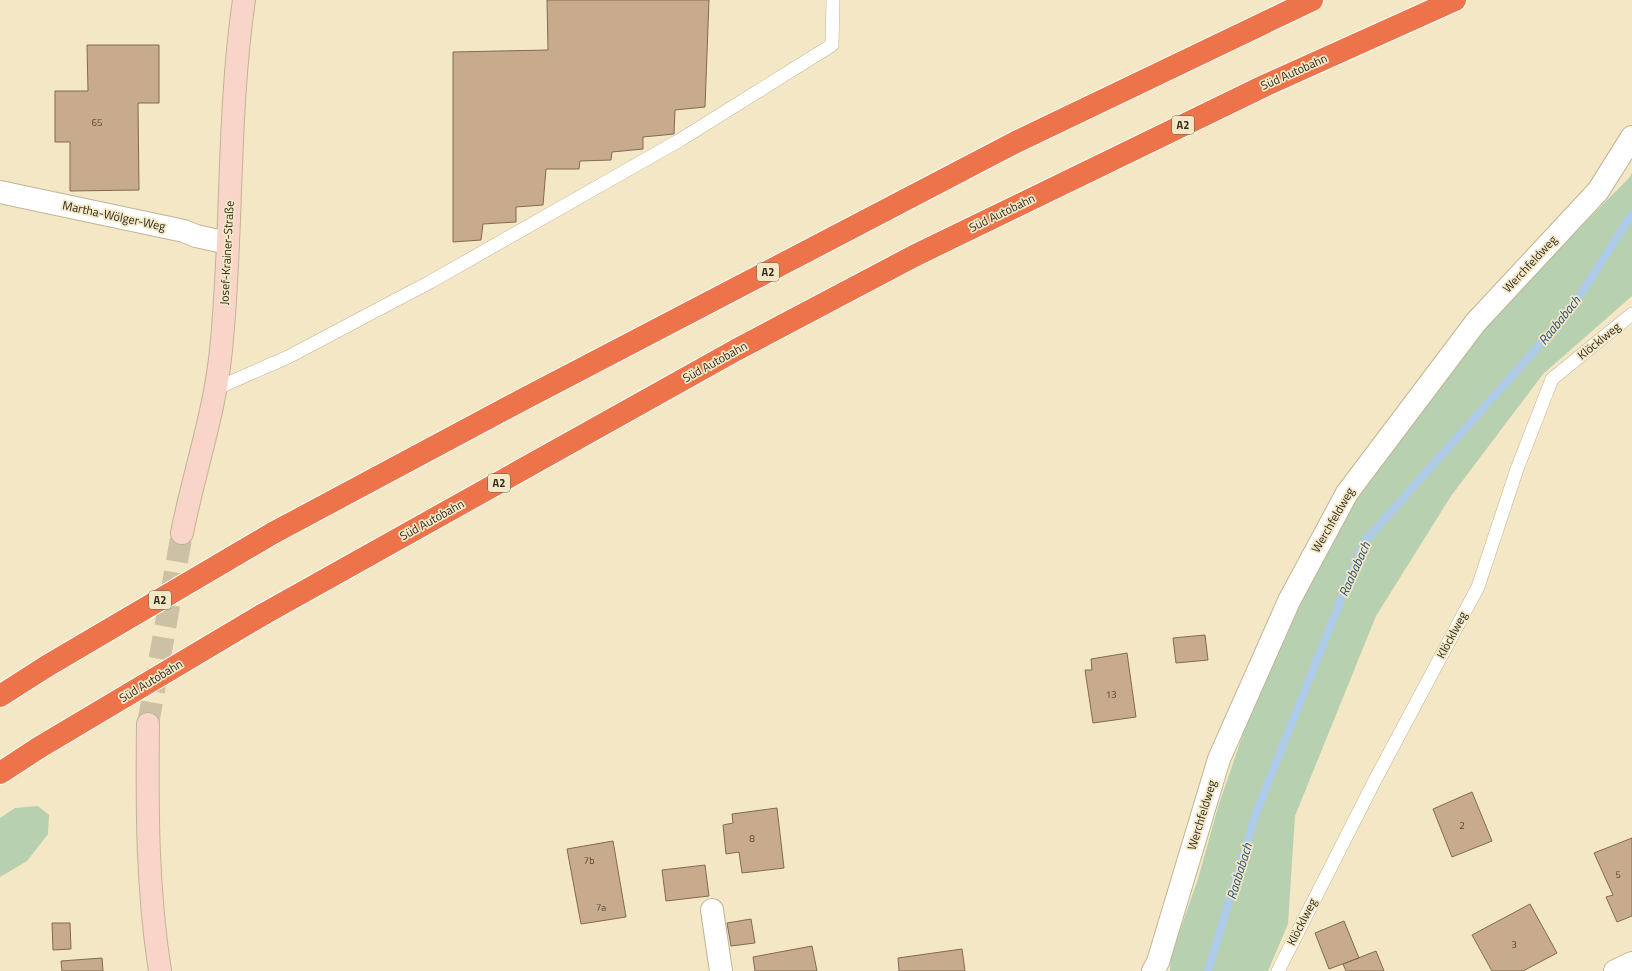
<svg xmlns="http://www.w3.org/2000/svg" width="1632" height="971" viewBox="0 0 1632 971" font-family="'Titillium Web',sans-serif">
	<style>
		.green { fill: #b6d0b0 }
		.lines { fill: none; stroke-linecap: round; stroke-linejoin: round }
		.stream { stroke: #aecce9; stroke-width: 8 }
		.building { fill: #c8aa8d; stroke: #826a52 }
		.secondary-tunnel { stroke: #ccc1a4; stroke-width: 22; stroke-dasharray: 22 11; stroke-linecap: butt }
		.lane-casing { stroke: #c0b493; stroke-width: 14 }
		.street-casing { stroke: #c0b493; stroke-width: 24 }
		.secondary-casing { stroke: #c0b493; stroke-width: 24 }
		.highway-casing { stroke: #fff; stroke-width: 24 }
		.lane { stroke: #fff; stroke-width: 13 }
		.street { stroke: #fff; stroke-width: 22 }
		.secondary { stroke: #f9d5c9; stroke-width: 22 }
		.highway { stroke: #ec734a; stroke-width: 22 }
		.highway-bridge-casing { stroke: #fff; stroke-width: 24; stroke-linecap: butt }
		.highway-bridge { stroke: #ec734a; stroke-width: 22 }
		.labels { text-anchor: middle; stroke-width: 3.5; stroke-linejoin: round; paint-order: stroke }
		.number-label { font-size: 10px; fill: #554b3a }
		.shield { fill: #f3e7c5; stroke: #6a6350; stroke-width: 1 }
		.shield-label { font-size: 11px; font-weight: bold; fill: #2f2b1e }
		.street-label { font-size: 12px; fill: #2f2b1e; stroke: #f3e7c5 }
		.water-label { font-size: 13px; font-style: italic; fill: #255179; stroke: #f3e7c5 }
	</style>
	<rect width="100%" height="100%" fill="#f3e7c5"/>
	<!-- green -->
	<path class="green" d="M1632,173V296L1543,374L1451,496L1376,616L1295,816L1288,924L1268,971H1170L1171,956L1198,879L1218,807L1253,705L1297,606L1357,499L1490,318L1629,178Z
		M38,806L49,815L48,834L27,861L0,877V818L15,808Z"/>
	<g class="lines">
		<!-- stream -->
		<path class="stream" d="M1208,971L1256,813L1364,542L1570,311L1632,214"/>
	</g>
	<!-- building -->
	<path class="building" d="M547,0H709L705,107L675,110L674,134L643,137V149L612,152L611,160L580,161L579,169H546L543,205L516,207V222L483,224L481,240L453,242V52L548,50Z
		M87,45H159V103H138L139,190L70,191V142H55V91H88Z
		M1205,635L1208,660L1176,663L1173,638Z
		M1127,653L1136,717L1093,723L1085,670H1092L1091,659Z
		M1472,792L1492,841L1452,857L1433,809Z
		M777,808L784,868L742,873L739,852L726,854L723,825L733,823L732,814Z
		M1632,838V916L1617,922L1606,897L1613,895L1594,853Z
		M613,841L626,917L581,924L567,849Z
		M705,865L709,896L666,901L662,870Z
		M1530,904L1557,953L1523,971H1492L1472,935Z
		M751,919L755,943L731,946L727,923Z
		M1344,921L1359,958L1329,969L1315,933Z
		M52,923H70L71,949L53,950Z
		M812,946L817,971H755L753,957Z
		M962,949L965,971H899L898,958Z
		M1376,951L1384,971H1346L1343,964Z
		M102,958L103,971H62L61,961Z"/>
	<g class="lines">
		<!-- secondary-tunnel -->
		<path class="secondary-tunnel" d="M148,724L182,533"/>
		<defs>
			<path id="lane" d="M215,389L288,357L430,282L680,140L832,45L833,0
				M1278,971L1374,782L1478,587L1517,469L1552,379L1632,314"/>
			<path id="street" d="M0,192L184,231L196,236L228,243
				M712,910L721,971
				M1153,971L1158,962L1219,759L1289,601L1347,493L1476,322L1598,191L1632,137
				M1615,971L1632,963"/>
			<path id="secondary" d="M182,533C194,472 215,412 221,350C233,233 227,116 244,0
				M148,724C147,807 147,889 160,971"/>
			<path id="highway" d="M273,533L520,401L1016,142L1312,0
				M262,615L736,350L914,256L1264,86L1455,0
				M0,696L47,666
				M0,773L40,747"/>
		</defs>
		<!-- lane casing -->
		<use href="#lane" class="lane-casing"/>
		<!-- street casing -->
		<use href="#street" class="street-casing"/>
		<!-- secondary casing -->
		<use href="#secondary" class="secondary-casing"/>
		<!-- highway casing -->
		<use href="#highway" class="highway-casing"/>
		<!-- lane -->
		<use href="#lane" class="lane"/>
		<!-- street -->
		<use href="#street" class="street"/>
		<!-- secondary -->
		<use href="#secondary" class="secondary"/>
		<!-- highway -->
		<use href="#highway" class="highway"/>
		<defs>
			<path id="highway-bridge" d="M47,666L273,533
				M40,747L262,615"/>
		</defs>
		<!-- highway-bridge casing -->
		<use href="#highway-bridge" class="highway-bridge-casing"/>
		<!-- highway-bridge -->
		<use href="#highway-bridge" class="highway-bridge"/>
	</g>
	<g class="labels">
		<!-- number labels -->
		<g class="number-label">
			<text x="97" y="126">65</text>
			<text x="1111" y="698">13</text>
			<text x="1462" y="829">2</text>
			<text x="752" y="842">8</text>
			<text x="589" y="864">7b</text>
			<text x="1618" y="878">5</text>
			<text x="601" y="911">7a</text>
			<text x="1514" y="948">3</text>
		</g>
		<!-- shield labels -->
		<g class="shield">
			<rect x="1172" y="116" width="22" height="18" rx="3"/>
			<rect x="757" y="263" width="22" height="18" rx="3"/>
			<rect x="488" y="474" width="22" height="18" rx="3"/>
			<rect x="149" y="591" width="22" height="18" rx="3"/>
		</g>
		<g class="shield-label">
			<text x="1183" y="129">A2</text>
			<text x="768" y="276">A2</text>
			<text x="499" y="487">A2</text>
			<text x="160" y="604">A2</text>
		</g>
		<!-- street labels -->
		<g class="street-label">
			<text transform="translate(1294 72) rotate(-24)" y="4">Süd Autobahn</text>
			<text transform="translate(1002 213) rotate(-26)" y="4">Süd Autobahn</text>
			<text transform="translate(114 216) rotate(12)" y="4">Martha-Wölger-Weg</text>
			<text transform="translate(227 253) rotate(-87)" y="4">Josef-Krainer-Straße</text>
			<text transform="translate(1530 264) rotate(-47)" y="4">Werchfeldweg</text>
			<text transform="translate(1599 341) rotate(-39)" y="4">Klöcklweg</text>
			<text transform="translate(715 362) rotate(-29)" y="4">Süd Autobahn</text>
			<text transform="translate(432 520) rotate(-29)" y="4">Süd Autobahn</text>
			<text transform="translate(1333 520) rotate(-60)" y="4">Werchfeldweg</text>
			<text transform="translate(1452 635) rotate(-62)" y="4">Klöcklweg</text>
			<text transform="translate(151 681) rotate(-31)" y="4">Süd Autobahn</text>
			<text transform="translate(1202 815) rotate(-73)" y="4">Werchfeldweg</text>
			<text transform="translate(1302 922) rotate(-63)" y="4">Klöcklweg</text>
		</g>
		<!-- water labels -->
		<g class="water-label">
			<text transform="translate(1559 320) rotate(-51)" y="5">Raababach</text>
			<text transform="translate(1354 569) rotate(-66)" y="5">Raababach</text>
			<text transform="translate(1239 871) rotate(-73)" y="5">Raababach</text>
		</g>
	</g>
</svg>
